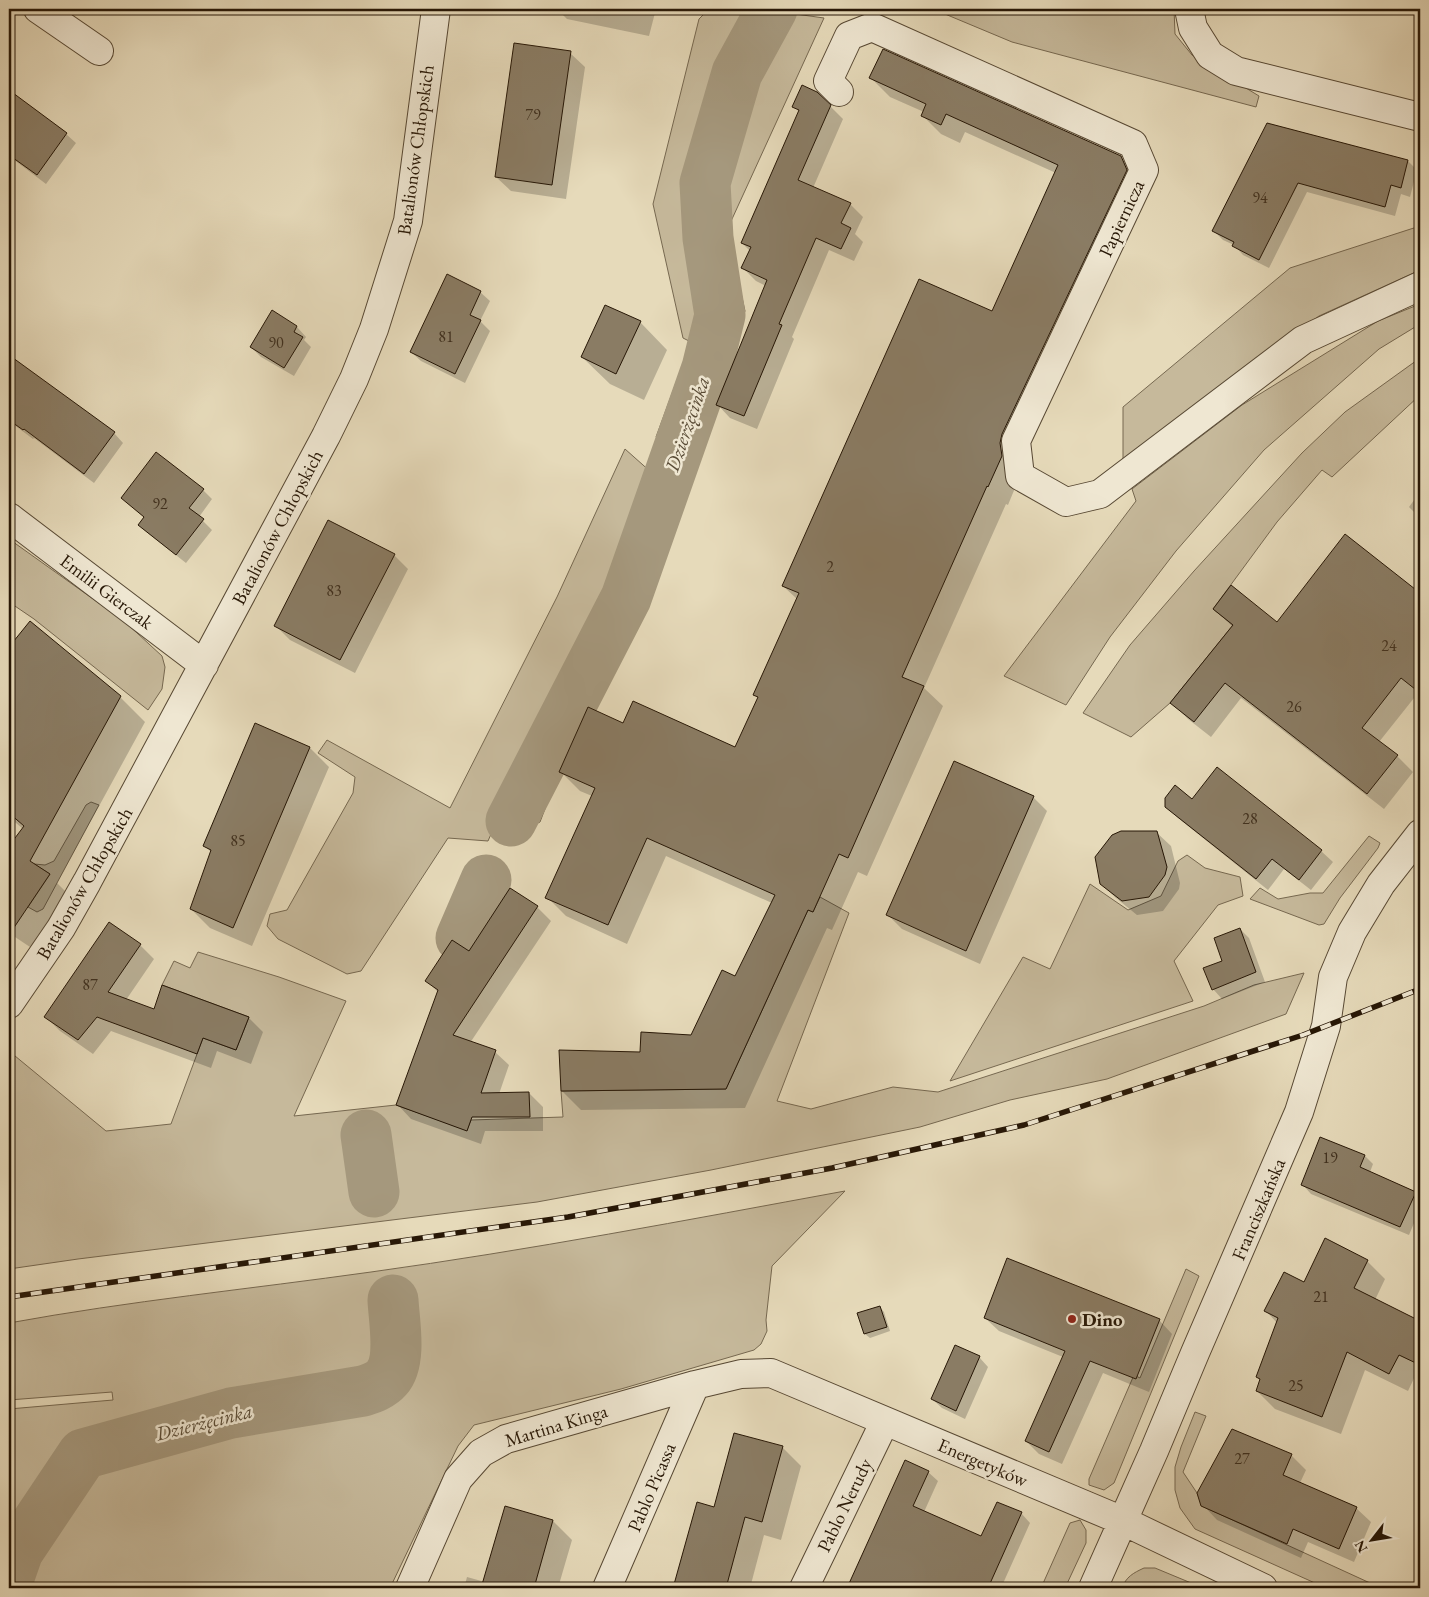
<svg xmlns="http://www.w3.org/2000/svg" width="1429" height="1597" viewBox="0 0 1429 1597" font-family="'EB Garamond',serif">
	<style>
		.green { fill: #c6b99b; stroke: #766850 }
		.shadow { fill: #0003 }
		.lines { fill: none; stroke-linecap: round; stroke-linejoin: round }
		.river { stroke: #a5987d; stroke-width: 51 }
		.building { fill: #8a7c64; stroke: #271706 }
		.minor-casing { stroke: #574833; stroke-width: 30 }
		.minor { stroke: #efe7d2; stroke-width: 28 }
		.rail-casing { stroke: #271706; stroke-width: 5.5 }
		.rail { stroke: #efe7d2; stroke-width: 4; stroke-dasharray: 11; stroke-linecap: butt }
		.poi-dot { fill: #8f2418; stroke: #efe7d2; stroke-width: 2 }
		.labels { text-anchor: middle; stroke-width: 5; stroke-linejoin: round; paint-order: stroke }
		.number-label { font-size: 16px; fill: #40301e }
		.street-label { font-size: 19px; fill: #271706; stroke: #efe7d2 }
		.poi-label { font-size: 19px; font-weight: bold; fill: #271706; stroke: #efe7d2; text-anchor: start }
		.water-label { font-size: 20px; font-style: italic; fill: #594b36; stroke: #efe7d2 }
	</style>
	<rect width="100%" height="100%" fill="#e6daba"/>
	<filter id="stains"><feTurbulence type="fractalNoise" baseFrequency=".004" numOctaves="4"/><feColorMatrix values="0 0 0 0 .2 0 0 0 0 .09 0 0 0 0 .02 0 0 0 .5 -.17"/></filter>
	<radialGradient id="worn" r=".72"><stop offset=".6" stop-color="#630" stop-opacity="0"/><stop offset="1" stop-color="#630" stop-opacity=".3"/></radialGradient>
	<!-- green -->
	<path class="green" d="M709,9H760L824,18L727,230L745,311L689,462L656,437L691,342L683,338L653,204L699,19Z
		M933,9H1174L1175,34L1192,55L1259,96L1256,107L1012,42Z
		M1420,226V270L1319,316L1220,386L1123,460V407L1290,268Z
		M1420,304V324L1379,349L1264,450L1176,551L1110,637L1066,705L1004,676L1136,501L1132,489L1242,405L1378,321Z
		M1420,358V395L1332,477L1322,470L1277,522L1213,609L1233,625L1170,703L1131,737L1083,713L1130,645L1194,571L1302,453L1345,412Z
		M625,449L652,473L678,491L559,772L540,822L514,834L495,825L488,841L448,838L361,971L347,974L278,939L267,926L270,914L287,910L353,793L355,777L318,753L327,740L450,808L557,597Z
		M9,539L124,621L162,656L165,667L162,689L148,710L34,619L9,602Z
		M91,802L99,805L43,909L37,912L28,907L50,874L34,864L45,865L54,861L86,805Z
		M1369,836L1380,843L1378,848L1340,898L1324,924L1319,925L1250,899L1260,888L1278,899L1310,893H1323Z
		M1187,855L1205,868L1240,877L1243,896L1218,905L1174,961L1193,1001L950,1081L1023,957L1050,969L1090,884L1128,910L1161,896L1178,861Z
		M820,897L849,913L777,1101L811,1109L893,1087L938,1092L1204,1006L1254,985L1304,973L1286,1014L1107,1079L1010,1100L920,1127L711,1170L537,1202L78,1259L9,1269V1051L106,1131L171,1124L203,1038L236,1050L249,1017L162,985L174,961L190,968L198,952L279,977L346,1001L294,1116L396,1105L467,1130L471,1120L563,1117L561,1091L726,1089L808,910L813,912Z
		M845,1191L772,1266L766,1320L767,1331L761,1344L754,1350L621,1389L474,1425L458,1446L390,1588H9V1409L113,1400L112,1392L9,1400V1323C129,1301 250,1289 371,1272C530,1250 687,1220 845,1191Z
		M1186,1269L1199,1276L1114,1483L1104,1490L1089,1485V1479L1134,1375L1140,1378Z
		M1195,1412L1206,1416L1183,1472L1197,1493L1202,1506L1381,1588H1326L1195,1529L1180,1508L1175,1490V1467L1181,1447Z
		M1080,1520L1086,1530V1543L1065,1588H1041L1070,1523Z
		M1144,1568H1155L1196,1585L1188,1588H1122C1126,1577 1133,1573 1144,1568Z"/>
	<!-- shadow -->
	<path class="shadow" d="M557,9H656L649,36L567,19Z
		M570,53L585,67L566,199L511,191L496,177Z
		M871,78L1120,157L1140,176L1020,454V476L1008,505L1006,504L924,688L943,706L867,876L858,872L832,930L827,928L745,1108L581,1110L562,1091L642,1053L692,1036L736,978L772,903L666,856L627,944L566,916L547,897L592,796L580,791L561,772L623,725L736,749L758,698L755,694L797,599L783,586L993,313L1056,173L965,132L960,143L941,134L922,115L924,112L890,97Z
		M9,92L66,134L76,143L46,184L9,156Z
		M794,106H830L843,119L813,188L850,204L863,217L855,234L863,242L854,261L829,250L792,337L794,339L757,429L730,418L717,404L766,286L756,281L743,268L750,251L742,243L799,112Z
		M1268,124L1408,161L1417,170L1410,197L1401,194L1395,216L1307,192L1269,268L1243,255L1234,245L1223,240L1214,231Z
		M480,292L490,301L480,321L490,331L465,383L421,361L411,352Z
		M272,312L297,327L306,337L304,340L311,347L294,376L261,357L251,347Z
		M640,322L667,350L644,400L610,384L582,357Z
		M9,357L114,433L123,443L94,483L34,438L33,439L9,421Z
		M203,490L212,499L199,517L212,530L186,563L149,534L139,525L145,518L122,498Z
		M1420,492V518L1409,507Z
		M1345,536L1420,594V695L1418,693L1379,742L1397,756L1413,772L1384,809L1241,698L1211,737L1188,719L1172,703L1233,627L1214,609L1277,624Z
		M394,555L408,569L355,673L290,640L276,626Z
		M30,623L120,697L145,722L57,883L74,900L39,953L9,933V850L23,829L9,817V649Z
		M310,748L329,767L252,946L210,928L191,909L212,853L204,845Z
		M1033,797L1047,811L980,964L902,929L888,915Z
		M1193,800L1321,851L1333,862L1311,890L1284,869L1268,890L1178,818L1166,806Z
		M1156,832L1171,846L1180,883L1179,889L1163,911L1137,915L1116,898L1101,884Z
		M537,907L551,921L470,1043L495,1052L509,1065L499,1094L529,1093L543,1107V1131H485L481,1144L411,1119L398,1105L438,992L427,981Z
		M1240,929L1249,938L1265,982L1222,999L1213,989Z
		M140,945L154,959L126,1000L154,1010L249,1018L263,1032L251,1064L217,1051L211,1068L111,1031L93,1054L60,1031L46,1017Z
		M1365,1156L1373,1164L1370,1172L1415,1193L1420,1198V1209L1409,1235L1311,1194L1303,1185Z
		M1367,1261L1385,1279L1375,1300L1420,1322V1374L1417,1372L1408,1391L1365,1370L1341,1434L1275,1409L1257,1391L1261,1381L1257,1377L1277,1323L1266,1311L1304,1283Z
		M880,1307L884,1312L890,1331L870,1338L865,1334Z
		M985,1318L1159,1320L1172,1334L1149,1392L1103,1373L1062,1464L1039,1454L1026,1441L1063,1357L999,1331Z
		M979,1357L988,1367L965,1419L942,1408L932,1399Z
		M782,1447L801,1466L781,1540L764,1535L750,1588H674L698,1503L714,1508Z
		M1291,1455L1306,1470L1300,1483L1356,1508L1371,1522L1354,1562L1308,1542L1301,1558L1217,1520L1203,1505Z
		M905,1461L928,1472L938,1481L924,1512L982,1538L1021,1513L1030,1523L1001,1588H848Z
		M553,1521L572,1540L558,1588H464L467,1577L485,1582Z"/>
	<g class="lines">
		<!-- river -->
		<path class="river" d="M511,821L626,598L707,368L720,315L708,238L705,183L737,73L772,9
			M461,938L486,880
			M366,1135L374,1192
			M9,1577L18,1551L83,1454L231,1413L363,1391C372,1388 381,1385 387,1378C402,1361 394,1321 393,1300"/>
	</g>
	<!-- building -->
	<path class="building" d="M514,43L571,51L552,185L495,177Z
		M883,49L1121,156L1127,170L1002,434L1000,443L1002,456L988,487L987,486L902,677L924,686L848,858L839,854L813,912L808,910L726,1089L561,1091L559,1050L640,1052L641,1032L691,1035L722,970L735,976L775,895L647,838L608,925L545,898L595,788L559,772L588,707L623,723L633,701L735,747L758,697L753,695L799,593L782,586L919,279L992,311L1058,165L946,114L941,125L921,116L926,104L869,78Z
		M802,85L817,92L831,105L798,180L851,203L841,223L851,228L841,249L816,238L779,324L782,325L744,416L716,405L767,280L741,268L751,247L741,243L799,110L792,107Z
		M9,90L67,133L37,175L9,155Z
		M1267,123L1408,160L1401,188L1391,185L1385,207L1298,183L1259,260L1232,246L1234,242L1212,231Z
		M447,274L481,291L470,315L481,320L455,374L410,352Z
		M605,305L641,321L616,374L581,357Z
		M272,310L297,326L294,332L303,337L284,368L250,347Z
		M9,355L115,432L84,474L24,429L23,430L9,420Z
		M156,452L204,489L189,508L204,519L176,555L138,525L144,517L121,498Z
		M328,520L395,554L340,660L274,626Z
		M1345,534L1420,593V693L1401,678L1362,728L1398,755L1367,794L1225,683L1194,722L1170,703L1233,625L1213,609L1231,585L1277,622Z
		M30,621L121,696L30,861L50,874L9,935V846L24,826L9,813V647Z
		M255,723L310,747L233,928L190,909L211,850L203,846Z
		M954,761L1034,796L966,951L886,915Z
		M1217,767L1322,850L1299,880L1272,859L1256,879L1165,807V798L1175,785L1192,799Z
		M1121,831H1157L1167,867L1165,875L1149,897L1122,901L1100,884L1095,857L1112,835Z
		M510,888L538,906L453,1035L496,1050L481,1093L529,1092L530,1117H472L467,1131L396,1105L438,990L425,981L452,940L469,951Z
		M109,922L141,944L108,992L154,1009L162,985L249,1017L236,1050L203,1038L197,1054L97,1017L78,1040L44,1017Z
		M1240,928L1256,972L1212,990L1203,968L1222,961L1214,938Z
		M1320,1137L1365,1155L1360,1167L1416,1192L1400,1227L1301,1185Z
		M1325,1238L1368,1260L1354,1288L1420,1321V1365L1399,1355L1389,1374L1347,1352L1322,1417L1256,1391L1260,1379L1256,1377L1278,1318L1264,1311L1284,1272L1304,1282Z
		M1007,1258L1160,1319L1136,1379L1090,1361L1049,1452L1025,1441L1065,1351L984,1318Z
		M880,1306L887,1327L864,1334L857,1313Z
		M955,1345L980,1356L956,1411L931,1399Z
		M1232,1429L1292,1454L1283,1475L1357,1507L1339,1549L1293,1529L1287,1544L1201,1506L1197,1493Z
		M734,1433L783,1446L762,1522L745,1517L726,1588H673L697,1502L714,1507Z
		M905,1460L929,1471L913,1506L981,1536L997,1502L1022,1512L988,1588H847Z
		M505,1506L553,1520L534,1588H481Z"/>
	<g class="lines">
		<defs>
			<path id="minor" d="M38,9L99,51
				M1189,9L1193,28L1210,55L1236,71L1420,117
				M839,92L828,81L849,36L872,27L1133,144L1144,170L1016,441L1020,476L1066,502L1100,494L1303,340L1420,286
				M9,517L204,665
				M9,1004L61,928L87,882L326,436L354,379L374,329L408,221L436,9
				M410,1588L458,1479L481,1453L506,1439L695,1385L741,1374L771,1373L1123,1521L1263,1588
				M607,1588L695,1385
				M804,1588L885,1421
				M1093,1588L1154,1451L1195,1353L1299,1112L1326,1026L1333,977L1352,932L1381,884L1420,834"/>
		</defs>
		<!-- minor casing -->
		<use href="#minor" class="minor-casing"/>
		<!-- minor -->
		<use href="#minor" class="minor"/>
		<defs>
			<path id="rail" d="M9,1297L568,1217L832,1168L1024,1125L1303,1035L1420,989"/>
		</defs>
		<!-- rail casing -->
		<use href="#rail" class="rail-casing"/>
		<!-- rail -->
		<use href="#rail" class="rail"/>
	</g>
	<!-- markers -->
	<circle class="poi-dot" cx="1072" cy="1319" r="5"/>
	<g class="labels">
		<!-- number labels -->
		<g class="number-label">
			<text x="533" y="120">79</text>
			<text x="1260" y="203">94</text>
			<text x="446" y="342">81</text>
			<text x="276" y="348">90</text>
			<text x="160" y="509">92</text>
			<text x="830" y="572">2</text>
			<text x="334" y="596">83</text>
			<text x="1389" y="651">24</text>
			<text x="1294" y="712">26</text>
			<text x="1250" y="824">28</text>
			<text x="238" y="846">85</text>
			<text x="90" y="990">87</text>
			<text x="1330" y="1163">19</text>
			<text x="1321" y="1302">21</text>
			<text x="1296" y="1391">25</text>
			<text x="1242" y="1464">27</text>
		</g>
		<!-- street labels -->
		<g class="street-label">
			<text transform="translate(415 150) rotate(-82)" y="7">Batalionów Chłopskich</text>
			<text transform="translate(1121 218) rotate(-65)" y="7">Papiernicza</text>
			<text transform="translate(277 527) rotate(-62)" y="7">Batalionów Chłopskich</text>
			<text transform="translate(107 591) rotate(37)" y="7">Emilii Gierczak</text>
			<text transform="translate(84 883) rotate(-60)" y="7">Batalionów Chłopskich</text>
			<text transform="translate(1258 1209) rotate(-67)" y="7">Franciszkańska</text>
			<text transform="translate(556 1425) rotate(-17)" y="7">Martina Kinga</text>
			<text transform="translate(983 1462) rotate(23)" y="7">Energetyków</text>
			<text transform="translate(651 1487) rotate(-67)" y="7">Pablo Picassa</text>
			<text transform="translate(844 1505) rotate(-64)" y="7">Pablo Nerudy</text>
		</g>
		<!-- poi labels -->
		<g class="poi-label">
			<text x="1082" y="1326">Dino</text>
		</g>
		<!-- water labels -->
		<g class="water-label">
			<text transform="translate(687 424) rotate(-71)" y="7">Dzierżęcinka</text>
			<text transform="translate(204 1422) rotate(-14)" y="7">Dzierżęcinka</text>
		</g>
	</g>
	<!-- margin -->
	<rect width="1429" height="1597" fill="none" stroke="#e6daba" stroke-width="30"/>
	<rect x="10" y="10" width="1409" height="1577" fill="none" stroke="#271706" stroke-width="2.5"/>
	<rect x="15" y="15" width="1399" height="1567" fill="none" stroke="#271706"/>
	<!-- north arrow -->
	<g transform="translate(1372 1540) rotate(239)" stroke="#efe7d2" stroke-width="4" paint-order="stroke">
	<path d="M0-4L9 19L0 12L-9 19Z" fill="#271706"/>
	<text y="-8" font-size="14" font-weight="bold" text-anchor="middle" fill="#271706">N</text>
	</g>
	<rect width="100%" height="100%" filter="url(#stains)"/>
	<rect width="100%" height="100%" fill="url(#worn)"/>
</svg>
